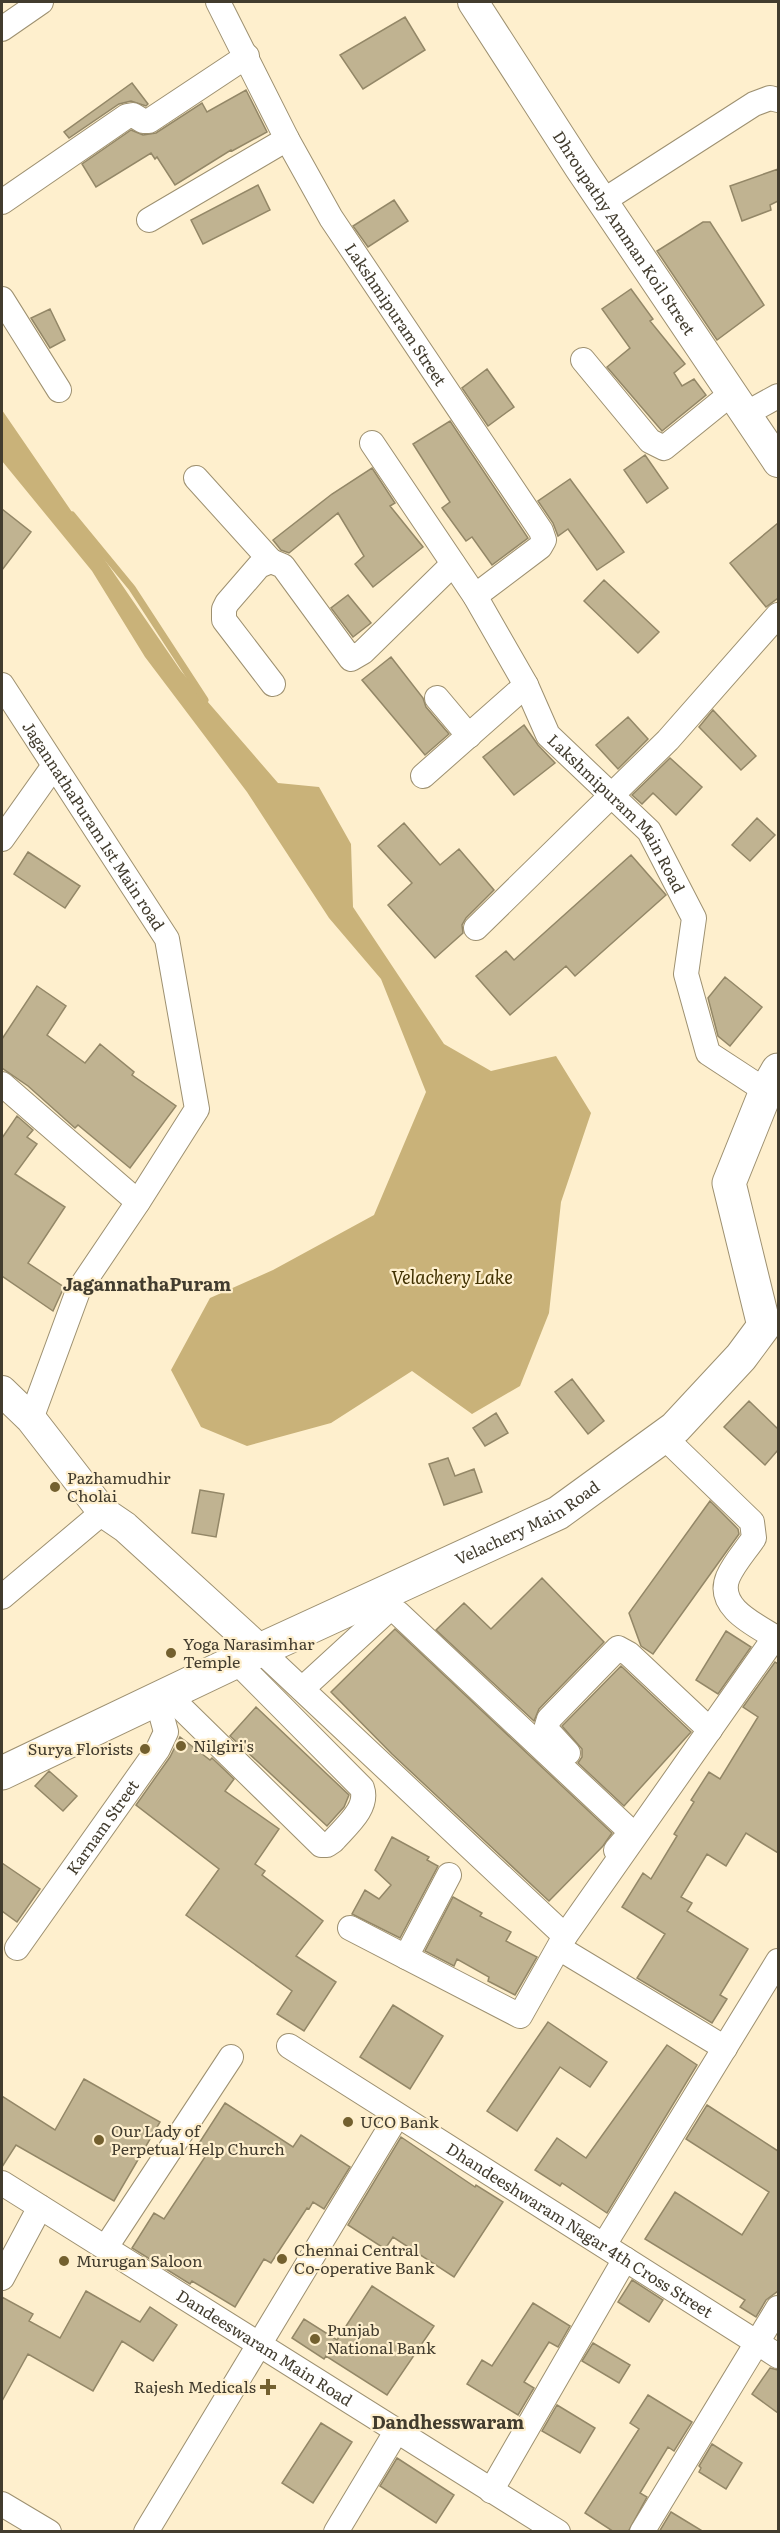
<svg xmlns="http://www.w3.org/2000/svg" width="780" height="2533" viewBox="0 0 780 2533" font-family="Literata,serif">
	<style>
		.water { fill: #c9b279 }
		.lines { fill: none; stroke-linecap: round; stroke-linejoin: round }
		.stream { stroke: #c9b279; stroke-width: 7 }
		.building { fill: #c0b391; stroke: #938767; stroke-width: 1.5 }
		.minor-casing { stroke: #9d9070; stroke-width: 26 }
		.tertiary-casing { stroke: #9d9070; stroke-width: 32 }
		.secondary-casing { stroke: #9d9070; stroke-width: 35 }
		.minor { stroke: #fff; stroke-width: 24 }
		.tertiary { stroke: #fff; stroke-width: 30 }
		.secondary { stroke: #fff; stroke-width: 33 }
		.poi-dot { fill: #73602f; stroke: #feefcd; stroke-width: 2 }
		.labels { text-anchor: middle; stroke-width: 4.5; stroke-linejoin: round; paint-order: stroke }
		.street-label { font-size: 16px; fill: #423c2e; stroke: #feefcd }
		.poi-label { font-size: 16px; fill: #423c2e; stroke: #feefcd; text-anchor: start }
		.water-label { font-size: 18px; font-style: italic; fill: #403000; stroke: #feefcd }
		.neighbourhood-label { font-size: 18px; font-weight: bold; fill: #423c2e; stroke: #feefcd }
	</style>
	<rect width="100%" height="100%" fill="#feefcd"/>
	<!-- water -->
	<path class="water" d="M2,410L181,671L278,783L319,787L351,844L353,907L444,1044L491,1071L556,1056L591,1113L561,1202L549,1313L520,1386L472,1414L412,1371L331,1423L247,1446L201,1427L171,1370L210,1298L273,1270L374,1215L426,1092L381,979L329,918L247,792L145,657L92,571L2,461Z"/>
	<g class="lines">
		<!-- stream -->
		<path class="stream" d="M72,515L132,588L205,700"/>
	</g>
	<!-- building -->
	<path class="building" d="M405,17L425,50L363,89L340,55Z
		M132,83L148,104L146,106L131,101L119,104L69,138L64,132Z
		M246,90L267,132L232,151L231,150L175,185L157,157L155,159L151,153L96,187L82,164L131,130L143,135L156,133L202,103L207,112Z
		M778,169V201L770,205L771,210L742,221L730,186Z
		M258,185L270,210L203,244L191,220Z
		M394,200L408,221L368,247L353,226Z
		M703,222H710L764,305L717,340L657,251Z
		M631,289L653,319L650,321L685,364L674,373L682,386L694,379L706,395L662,431L607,367L630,348L602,309Z
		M50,309L65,340L50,348L31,318Z
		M487,369L514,407L488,426L462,388Z
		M450,421L528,538L492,565L472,537L466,541L442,508L450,502L413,444Z
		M645,455L668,488L647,503L624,470Z
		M372,468L395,503L390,506L423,547L373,587L355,564L364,556L338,513L289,553L281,550L273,540L332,494Z
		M570,479L624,552L597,570L568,529L558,536L553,523L538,501Z
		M2,509L31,532L2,570Z
		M778,523V598L766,607L730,563Z
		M604,580L659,632L638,653L584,601Z
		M348,595L371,623L353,637L331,608Z
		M391,657L423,698L426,707L449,734L425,755L362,680Z
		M713,710L756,756L741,770L699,727Z
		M628,717L648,739L618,769L596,745Z
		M524,725L538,745L555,763L514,795L483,757Z
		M670,758L702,787L676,815L653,793L642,804L632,795Z
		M757,818L775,835L750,861L732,845Z
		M404,823L440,865L459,849L494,890L466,918L462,925L463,933L435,958L388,905L412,883L378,846Z
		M28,852L80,886L65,908L14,874Z
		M631,855L666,895L575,976L566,966L510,1015L476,976L506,951L514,960Z
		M725,977L762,1007L730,1046L718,1036L708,998Z
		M37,986L66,1006L47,1035L85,1063L100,1044L134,1072L132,1075L176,1106L130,1168L78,1125L75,1128L28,1086L2,1068V1039Z
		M17,1116L33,1130L27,1137L37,1144L15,1174L65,1207L28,1263L64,1287L53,1311L2,1276V1138Z
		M572,1379L604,1421L588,1434L555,1392Z
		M749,1401L778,1429V1450L765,1465L724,1427Z
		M496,1413L508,1433L485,1446L473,1428Z
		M448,1458L455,1476L474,1469L482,1492L444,1505L429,1464Z
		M200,1490L224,1494L216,1537L192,1533Z
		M710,1501L738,1529L739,1534L653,1654L641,1646L629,1613Z
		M542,1578L604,1642L539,1709L534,1721L436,1630L464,1603L491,1629Z
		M395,1629L612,1833L603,1846L549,1901L392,1754L331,1692Z
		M726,1631L751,1647L718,1694L696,1680Z
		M775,1662L778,1664V1853L746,1833L726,1866L707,1854L681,1897L692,1903L687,1911L748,1949L720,1995L727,1999L712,2023L637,1978L665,1934L622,1907L643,1873L651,1879L677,1836L674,1834L694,1802L691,1800L709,1772L720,1779L758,1717L743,1707Z
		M621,1666L691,1732L624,1806L578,1763L582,1757V1749L562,1726Z
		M256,1707L349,1795L344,1807L327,1826L230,1736Z
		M180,1737L210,1760L212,1758L234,1779L225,1791L279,1829L255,1864L265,1871L262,1875L323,1921L296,1956L336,1982L304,2031L277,2014L292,1991L186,1915L219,1869L136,1805L170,1757Z
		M49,1771L77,1796L63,1811L35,1786Z
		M392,1837L429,1857L427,1860L438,1866L400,1938L352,1914L365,1890L379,1899L391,1885L375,1870Z
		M2,1863L40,1889L17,1922L2,1911Z
		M453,1897L482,1913L480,1916L511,1932L506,1941L537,1957L515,1995L488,1981L489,1977L457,1959L454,1966L425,1951Z
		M393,2005L443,2036L410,2089L360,2057Z
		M548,2022L607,2062L590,2087L560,2067L517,2131L487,2111Z
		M667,2045L697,2065L607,2213L562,2183L560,2186L535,2170L557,2138L586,2158Z
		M84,2079L160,2122L114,2201L16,2145L2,2167V2096L55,2130Z
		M225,2103L293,2147L301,2135L350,2167L324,2209L313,2202L309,2209L307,2208L271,2263L264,2259L235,2307L192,2281L190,2284L132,2248L154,2213L164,2219L205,2157L194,2151Z
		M707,2105L778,2151V2291L766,2300L756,2317L740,2307L745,2300L645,2239L675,2192L742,2235L769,2192L686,2139Z
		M401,2137L475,2187L476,2185L503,2202L454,2277L393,2237L385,2249L348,2225Z
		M632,2280L663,2300L649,2322L618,2302Z
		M372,2286L434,2326L387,2395L326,2356L324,2359L292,2338L304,2319L337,2340Z
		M86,2291L140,2322L150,2307L177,2325L153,2361L122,2341L93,2391L28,2354L2,2401V2297L33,2314L29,2321L60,2338Z
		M533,2303L570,2326L558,2347L549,2342L524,2382L534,2388L518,2415L467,2384L482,2360L492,2366Z
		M593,2343L630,2365L619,2383L582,2361Z
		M770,2368L778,2370V2413L752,2394Z
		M648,2395L692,2422L674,2451L668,2447L640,2493L647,2497L628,2532H614L585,2513L639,2429L630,2423Z
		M557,2405L595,2428L580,2453L542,2431Z
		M321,2423L352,2442L313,2503L282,2483Z
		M712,2444L742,2463L726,2489L699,2472L701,2468L699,2466Z
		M397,2458L454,2495L436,2523L380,2486Z
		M671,2512L704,2532H659Z"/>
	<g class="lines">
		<defs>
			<g id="minor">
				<path id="s1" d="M218,2L287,139L331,218L541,531L544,540L540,547L475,596"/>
				<path d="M2,29L41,2"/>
				<path d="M603,201L754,104L770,98L778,100"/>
				<path d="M2,202L127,116L133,115L143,121H149L247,56"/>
				<path d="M149,220L287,139"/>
				<path d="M2,299L59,390"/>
				<path d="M583,360L650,441L664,448L732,393"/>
				<path d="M747,413L778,396"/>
				<path id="s2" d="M372,443L475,596L526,685L548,735L649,831L694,918L686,974L708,1053L766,1091"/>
				<path d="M196,478L271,561"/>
				<path d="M273,684L224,620V609L227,603L259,566L271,561L283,566L351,659L363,652L453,564"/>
				<path id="s3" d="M2,685L167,939L197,1109L138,1202L78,1291L31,1419"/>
				<path d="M437,698L469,736"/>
				<path d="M423,776L526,685"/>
				<path d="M2,839L53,767"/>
				<path d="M476,928L668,740L778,615"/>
				<path d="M2,1084L138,1202"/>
				<path d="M663,1436L752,1522L754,1538C746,1550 734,1563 728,1577C715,1608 758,1626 778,1639"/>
				<path d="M2,1597L103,1512"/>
				<path d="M260,1650L565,1936"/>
				<path d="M302,1689L386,1612L390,1610L398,1613L628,1829V1836L616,1850"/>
				<path d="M167,1694L321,1845H327L333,1841C346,1826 369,1808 362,1788L236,1661"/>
				<path d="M568,1753L546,1729L549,1719L618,1648L629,1654L710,1730"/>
				<path d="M350,1928L520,2016L565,1936L775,1637"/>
				<path id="s4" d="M17,1948L158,1749L166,1732L157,1699"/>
				<path d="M559,1948L725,2048"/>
				<path d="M406,1957L449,1875"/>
				<path id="s5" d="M289,2046L778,2356"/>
				<path id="s6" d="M2,2183L558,2532"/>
				<path d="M604,2245L778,1961"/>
				<path d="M106,2247L231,2057"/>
				<path d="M2,2278L40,2207"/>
				<path d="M491,2491L625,2259"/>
				<path d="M2,2504L49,2532"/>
				<path d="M146,2532L397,2116"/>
				<path d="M336,2532L396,2432"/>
				<path d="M642,2532L778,2308"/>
			</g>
			<g id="tertiary">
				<path id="s7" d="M473,2L580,168L778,462"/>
				<path d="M2,1391L31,1419L103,1512L125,1527L260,1650"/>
			</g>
			<g id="secondary">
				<path id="s8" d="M2,1773L260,1650L558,1513L675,1428L741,1357L764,1326L729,1183L766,1091L778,1070"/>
			</g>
		</defs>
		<!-- minor casing -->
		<use href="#minor" class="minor-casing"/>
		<!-- tertiary casing -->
		<use href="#tertiary" class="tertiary-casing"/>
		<!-- secondary casing -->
		<use href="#secondary" class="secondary-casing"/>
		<!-- minor -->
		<use href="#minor" class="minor"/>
		<!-- tertiary -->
		<use href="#tertiary" class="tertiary"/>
		<!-- secondary -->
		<use href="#secondary" class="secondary"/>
	</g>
	<!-- markers -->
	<g class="poi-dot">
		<circle cx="55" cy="1487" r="6"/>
		<circle cx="171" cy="1653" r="6"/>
		<circle cx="181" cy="1746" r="6"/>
		<circle cx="145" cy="1749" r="6"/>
		<circle cx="348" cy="2122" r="6"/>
		<circle cx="99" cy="2140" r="6"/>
		<circle cx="282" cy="2259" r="6"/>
		<circle cx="64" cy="2261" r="6"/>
		<circle cx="315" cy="2339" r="6"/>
		<path d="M265 2378h6v6h6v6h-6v6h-6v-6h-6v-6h6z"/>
	</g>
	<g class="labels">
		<!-- street labels -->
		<g class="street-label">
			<text dy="6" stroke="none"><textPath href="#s7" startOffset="276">Dhroupathy Amman Koil Street</textPath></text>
			<text dy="6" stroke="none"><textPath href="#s1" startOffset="360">Lakshmipuram Street</textPath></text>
			<text dy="6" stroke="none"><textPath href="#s2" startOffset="447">Lakshmipuram Main Road</textPath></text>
			<text dy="6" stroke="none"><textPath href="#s3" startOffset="168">JagannathaPuram 1st Main road</textPath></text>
			<text dy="6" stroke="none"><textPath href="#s8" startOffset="582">Velachery Main Road</textPath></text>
			<text dy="6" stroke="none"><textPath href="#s4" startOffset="148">Karnam Street</textPath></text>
			<text dy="6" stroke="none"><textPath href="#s5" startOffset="344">Dhandeeshwaram Nagar 4th Cross Street</textPath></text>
			<text dy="6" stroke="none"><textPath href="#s6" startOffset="310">Dandeeswaram Main Road</textPath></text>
		</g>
		<!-- poi labels -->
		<g class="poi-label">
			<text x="67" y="1484">Pazhamudhir<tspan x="67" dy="18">Cholai</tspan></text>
			<text x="183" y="1650">Yoga Narasimhar<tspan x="183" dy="18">Temple</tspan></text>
			<text x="193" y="1752">Nilgiri's</text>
			<text x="133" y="1755" text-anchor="end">Surya Florists</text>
			<text x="360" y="2128">UCO Bank</text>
			<text x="111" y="2137">Our Lady of<tspan x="111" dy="18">Perpetual Help Church</tspan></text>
			<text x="294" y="2256">Chennai Central<tspan x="294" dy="18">Co-operative Bank</tspan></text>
			<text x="76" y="2267">Murugan Saloon</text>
			<text x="327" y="2336">Punjab<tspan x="327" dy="18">National Bank</tspan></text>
			<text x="256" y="2393" text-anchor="end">Rajesh Medicals</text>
		</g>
		<!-- water labels -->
		<g class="water-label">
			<text x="452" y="1284">Velachery Lake</text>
		</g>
		<!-- neighbourhood labels -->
		<g class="neighbourhood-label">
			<text x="147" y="1291">JagannathaPuram</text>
			<text x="448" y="2429">Dandhesswaram</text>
		</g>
	</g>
	<!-- border -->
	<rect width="780" height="2533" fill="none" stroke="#423c2e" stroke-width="6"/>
</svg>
